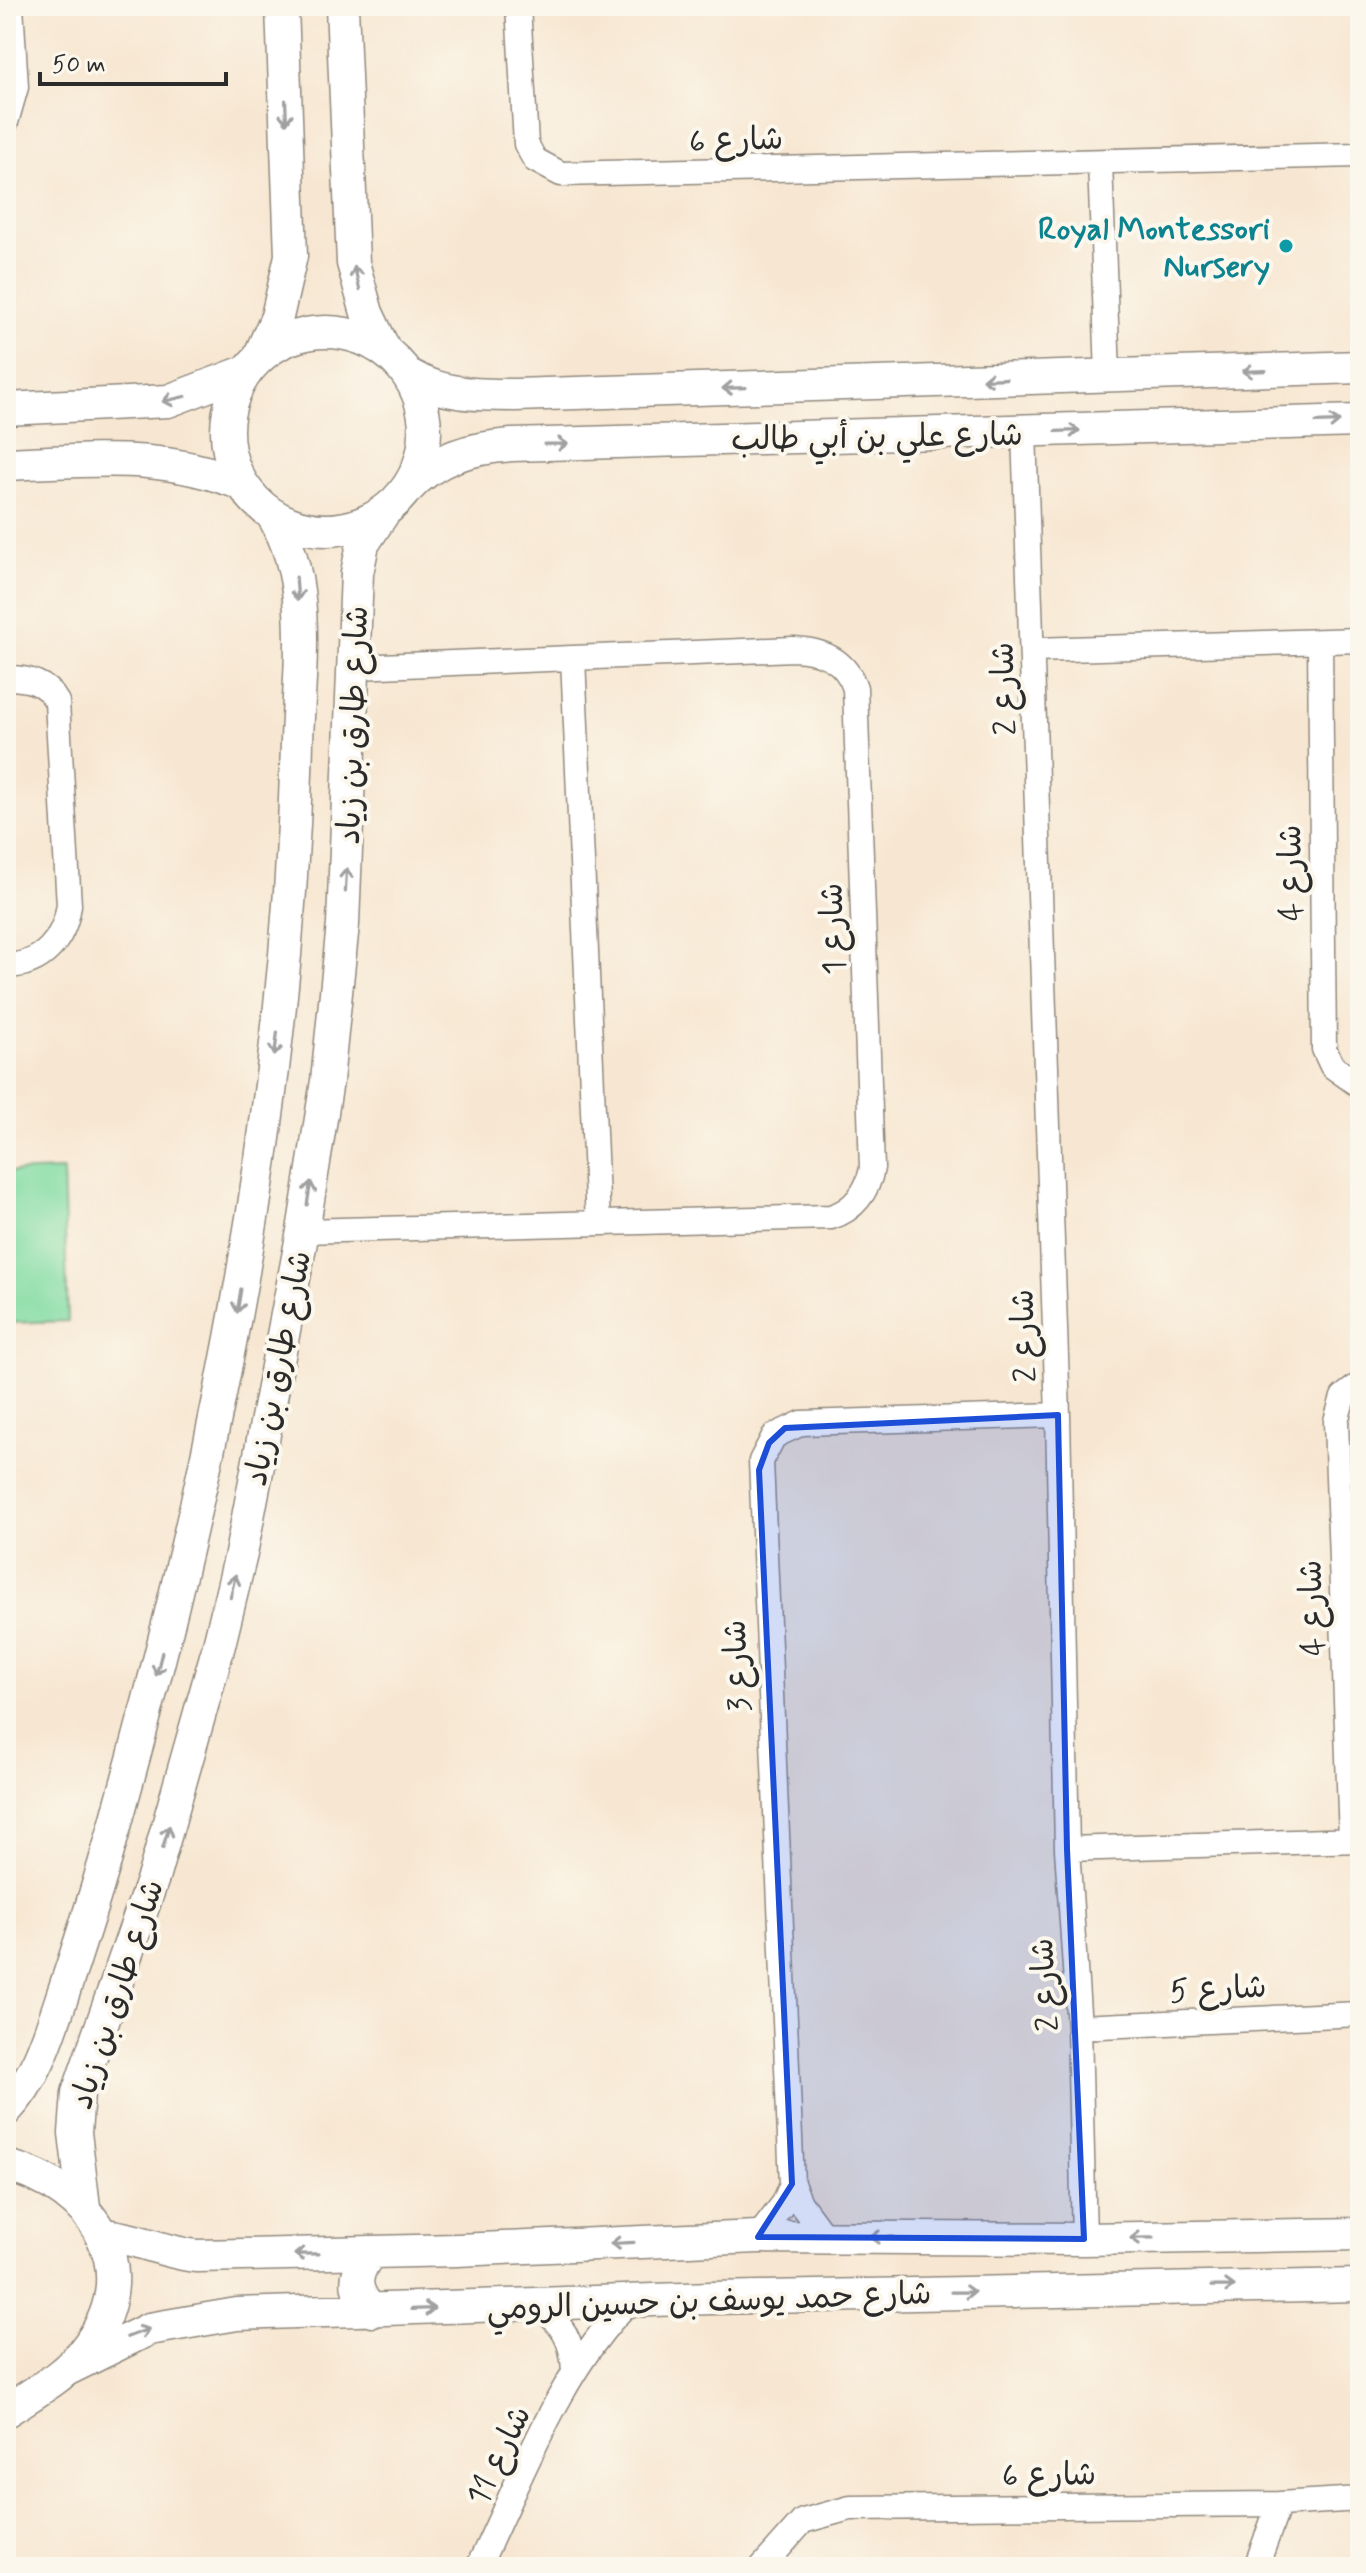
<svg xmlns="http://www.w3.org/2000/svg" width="1366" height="2573" viewBox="0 0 1366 2573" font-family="Mynerve,'Playpen Sans Arabic',sans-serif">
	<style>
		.park { fill: #82dca2; stroke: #568466; stroke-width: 2 }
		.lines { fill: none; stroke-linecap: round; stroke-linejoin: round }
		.street-casing { stroke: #91897e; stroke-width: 27 }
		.secondary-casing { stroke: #91897e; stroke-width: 35 }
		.street { stroke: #fff; stroke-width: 24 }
		.secondary { stroke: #fff; stroke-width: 32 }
		.oneway { stroke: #a0a0a0 }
		.marked { fill: #1d4ed8; fill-opacity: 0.2; stroke: #1d4ed8; stroke-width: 6; stroke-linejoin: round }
		.culture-dot { fill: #0f9aa8; stroke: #fbf7ec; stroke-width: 3 }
		.labels { text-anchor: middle; stroke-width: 8; stroke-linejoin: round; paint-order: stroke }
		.street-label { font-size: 32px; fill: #2b2b2b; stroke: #fbf7ec }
		.culture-label { font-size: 32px; font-weight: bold; fill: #0d838f; stroke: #fbf7ec; text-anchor: end }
	</style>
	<rect width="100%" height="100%" fill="#fbf7ec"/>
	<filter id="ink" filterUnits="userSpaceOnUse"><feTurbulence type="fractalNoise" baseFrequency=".0125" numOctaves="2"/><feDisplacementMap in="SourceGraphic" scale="16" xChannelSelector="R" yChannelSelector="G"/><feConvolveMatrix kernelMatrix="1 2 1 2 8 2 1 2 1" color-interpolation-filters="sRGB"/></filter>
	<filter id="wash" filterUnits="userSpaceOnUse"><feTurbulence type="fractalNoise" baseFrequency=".006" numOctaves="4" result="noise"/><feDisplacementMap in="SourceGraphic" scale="32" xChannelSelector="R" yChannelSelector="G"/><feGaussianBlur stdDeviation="1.8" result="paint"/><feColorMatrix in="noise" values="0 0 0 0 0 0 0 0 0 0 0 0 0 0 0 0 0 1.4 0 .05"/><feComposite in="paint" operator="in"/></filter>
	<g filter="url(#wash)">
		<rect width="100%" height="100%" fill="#f7e7d2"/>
		<!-- park -->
		<path class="park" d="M63,1170L68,1321L6,1323V1172Z"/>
	</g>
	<g filter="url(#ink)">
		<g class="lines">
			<defs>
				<path id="street" d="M518,6L526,144L535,160L561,174L1360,155
					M6,122L16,87L11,6
					M1100,162L1108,375
					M1024,432L1058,1415L1067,1849L1079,2027L1084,2239
					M1320,643L1324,1049L1332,1066L1360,1086
					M1034,650L1360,640
					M573,658L598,1223
					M6,678C28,678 46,682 57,702L69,905C64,940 43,965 6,966
					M303,1231L831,1217C854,1210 868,1191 872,1168L855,688C845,659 822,650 793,649L356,667
					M1351,1840L1336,1421L1343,1397L1360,1384
					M1067,1849L1360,1840
					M1079,2027L1360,2014
					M758,2237L784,2203L792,2184
					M825,2237L800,2203L792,2184L761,1461L774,1436L802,1423L1058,1415
					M537,2306C563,2323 573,2341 574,2372
					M478,2567C520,2481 561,2368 629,2302
					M762,2567L803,2521L850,2508L1279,2504L1360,2499
					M1256,2567L1279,2504"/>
				<path id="secondary" d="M342,6L353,263L367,313L385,351
					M227 431a99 99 0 1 1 198 0a99 99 0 1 1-198 0Z
					M259,357L277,317L291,256L282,6
					M409,375C442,395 477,395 515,395L1360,367
					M6,409L168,401L247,371
					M6,464C93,461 158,451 242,484
					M407,489C436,457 471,448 512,445L1360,421
					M6,2110C39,2076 51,2029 66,1985C86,1925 105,1865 121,1804C217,1456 289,1103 297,741C299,669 313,580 273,516
					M6,2166C95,2187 148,2272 84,2351C64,2377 33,2393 6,2411
					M84,2207L75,2133L78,2093L154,1875L218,1649L241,1554L303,1231L327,1081L343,924L357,573L363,544L384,512
					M103,2235C135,2237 165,2253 197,2256L457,2250L758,2237L1084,2239L1360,2234
					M371,2252C353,2275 352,2289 372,2311
					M68,2369L149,2329L237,2314L712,2298L1360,2285"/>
			</defs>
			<!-- street casing -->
			<use href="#street" class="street-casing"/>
			<!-- secondary casing -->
			<use href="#secondary" class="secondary-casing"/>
			<!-- street -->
			<use href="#street" class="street"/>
			<!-- secondary -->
			<use href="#secondary" class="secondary"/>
		</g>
		<!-- one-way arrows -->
		<defs><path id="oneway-shaft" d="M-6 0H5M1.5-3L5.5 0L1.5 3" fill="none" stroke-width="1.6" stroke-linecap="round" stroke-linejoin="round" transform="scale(2)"/></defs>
		<g class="oneway">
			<use href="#oneway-shaft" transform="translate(286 112) rotate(88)"/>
			<use href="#oneway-shaft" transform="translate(357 278) rotate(-103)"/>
			<use href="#oneway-shaft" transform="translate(1254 371) rotate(178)"/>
			<use href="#oneway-shaft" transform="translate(994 379) rotate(178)"/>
			<use href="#oneway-shaft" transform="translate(734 388) rotate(178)"/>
			<use href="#oneway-shaft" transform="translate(174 399) rotate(167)"/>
			<use href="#oneway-shaft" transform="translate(1328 422) rotate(-2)"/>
			<use href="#oneway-shaft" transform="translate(1068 431) rotate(-2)"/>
			<use href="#oneway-shaft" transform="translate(556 444) rotate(-1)"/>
			<use href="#oneway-shaft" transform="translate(297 589) rotate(86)"/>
			<use href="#oneway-shaft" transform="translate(346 880) rotate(-87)"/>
			<use href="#oneway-shaft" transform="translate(276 1044) rotate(97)"/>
			<use href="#oneway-shaft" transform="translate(309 1193) rotate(-81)"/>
			<use href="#oneway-shaft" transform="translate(239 1301) rotate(99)"/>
			<use href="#oneway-shaft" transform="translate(233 1586) rotate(-77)"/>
			<use href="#oneway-shaft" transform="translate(159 1664) rotate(104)"/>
			<use href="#oneway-shaft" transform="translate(166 1837) rotate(-73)"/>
			<use href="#oneway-shaft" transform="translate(882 2237) rotate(-180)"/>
			<use href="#oneway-shaft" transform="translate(1142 2238) rotate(179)"/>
			<use href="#oneway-shaft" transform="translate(622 2243) rotate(177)"/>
			<use href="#oneway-shaft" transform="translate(306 2254) rotate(179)"/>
			<use href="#oneway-shaft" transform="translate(1223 2286) rotate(-1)"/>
			<use href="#oneway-shaft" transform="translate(963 2292) rotate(-1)"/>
			<use href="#oneway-shaft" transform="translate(423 2309) rotate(-2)"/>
			<use href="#oneway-shaft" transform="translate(138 2333) rotate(-21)"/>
		</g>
	</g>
	<!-- marked area -->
	<path class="marked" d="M1058,1415L1067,1849L1084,2239L758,2237L792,2184L759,1470L769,1443L785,1428Z"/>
	<!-- markers -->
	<circle class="culture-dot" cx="1286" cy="246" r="8"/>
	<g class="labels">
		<!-- street labels -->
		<g class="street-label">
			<text transform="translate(736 139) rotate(-2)" y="11">شارع 6</text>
			<text transform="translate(877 436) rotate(-1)" y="11">شارع علي بن أبي طالب</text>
			<text transform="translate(1003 689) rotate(-92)" y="11">شارع 2</text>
			<text transform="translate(352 725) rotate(-88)" y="11">شارع طارق بن زياد</text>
			<text transform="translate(1290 873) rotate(-91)" y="11">شارع 4</text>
			<text transform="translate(832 929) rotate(-92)" y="11">شارع 1</text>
			<text transform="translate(1023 1336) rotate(-92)" y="11">شارع 2</text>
			<text transform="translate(277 1368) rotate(-79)" y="11">شارع طارق بن زياد</text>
			<text transform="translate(1311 1608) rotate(-92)" y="11">شارع 4</text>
			<text transform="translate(736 1666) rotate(-93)" y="11">شارع 3</text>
			<text transform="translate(1044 1985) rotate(-94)" y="11">شارع 2</text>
			<text transform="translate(1218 1988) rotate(-3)" y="11">شارع 5</text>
			<text transform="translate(116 1994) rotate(-72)" y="11">شارع طارق بن زياد</text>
			<text transform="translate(709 2300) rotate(-2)" y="11">شارع حمد يوسف بن حسين الرومي</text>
			<text transform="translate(498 2455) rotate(-64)" y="11">شارع 11</text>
			<text transform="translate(1049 2474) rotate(-1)" y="11">شارع 6</text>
		</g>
		<!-- culture labels -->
		<g class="culture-label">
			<text x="1270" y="239">Royal Montessori<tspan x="1270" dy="37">Nursery</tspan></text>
		</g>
	</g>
	<!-- margin -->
	<rect width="1366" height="2573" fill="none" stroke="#fbf7ec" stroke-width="32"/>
	<!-- scale -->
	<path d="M40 72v12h186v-12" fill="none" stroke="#2b2b2b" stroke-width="4"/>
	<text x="52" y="72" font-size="24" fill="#2b2b2b" stroke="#fbf7ec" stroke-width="6" paint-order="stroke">50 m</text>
</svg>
